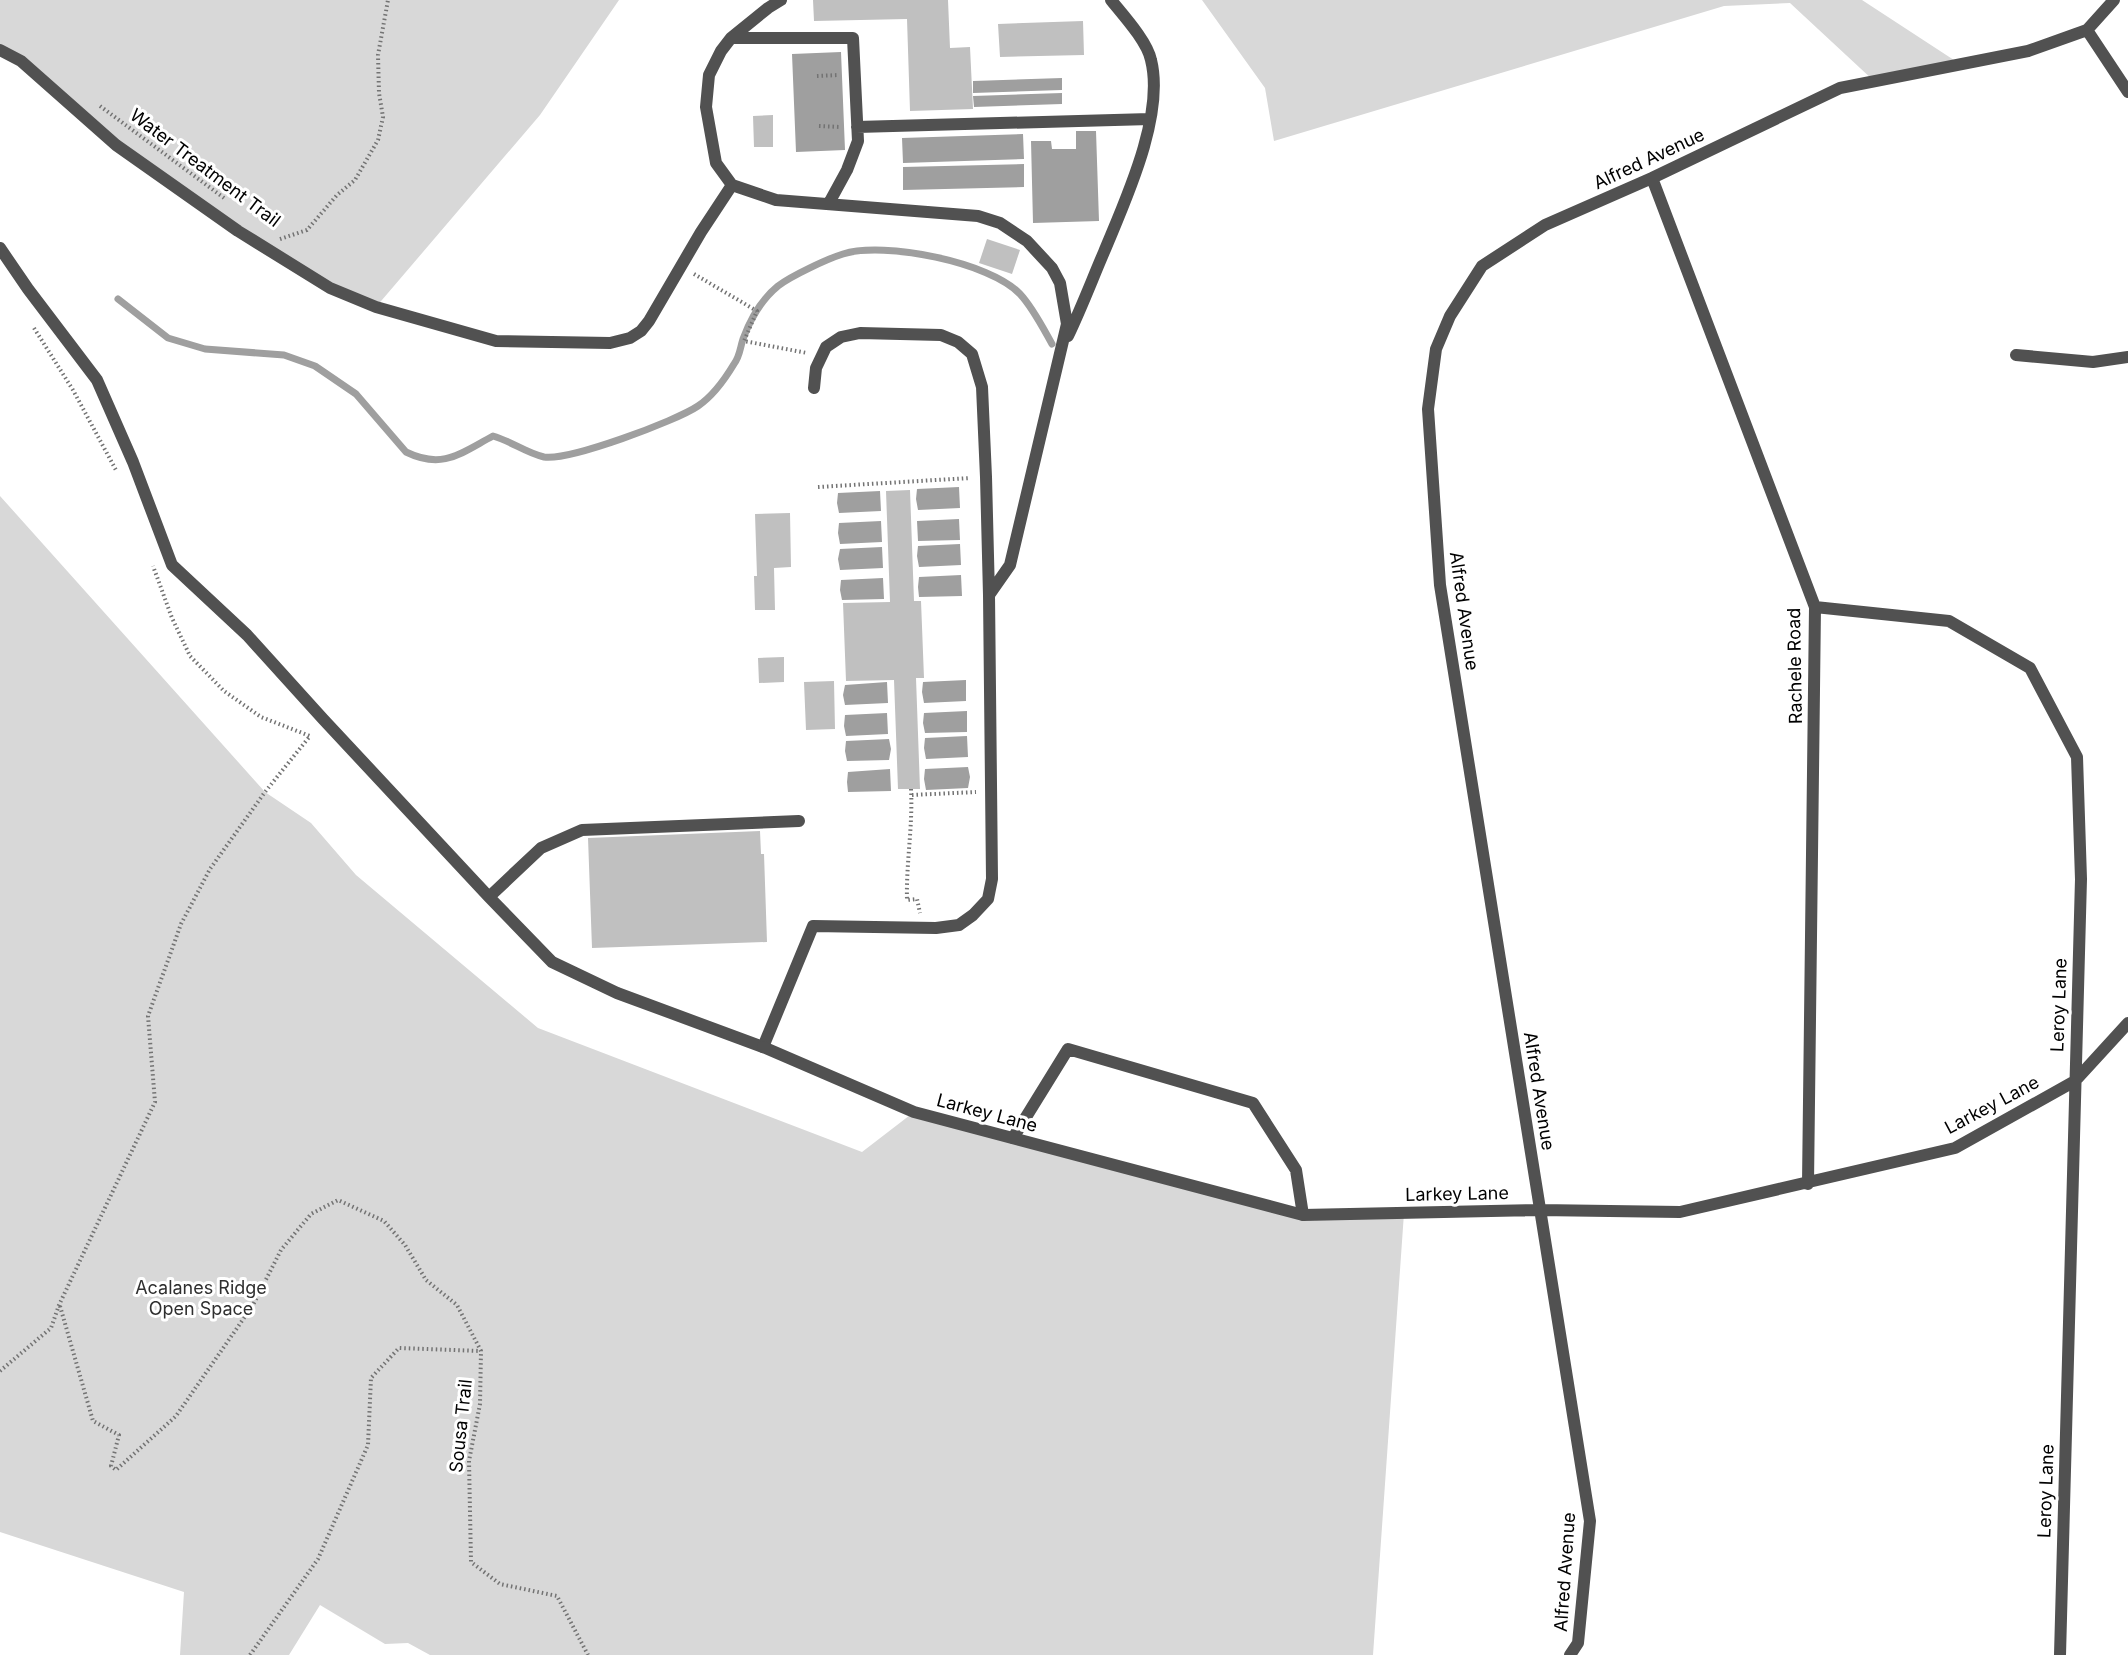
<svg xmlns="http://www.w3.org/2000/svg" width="2128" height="1655" viewBox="0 0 2128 1655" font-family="Inter,sans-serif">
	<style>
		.green { fill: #d8d8d8 }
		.water { fill: #9f9f9f }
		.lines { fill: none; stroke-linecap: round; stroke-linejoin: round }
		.stream { stroke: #9f9f9f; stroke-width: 7 }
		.building { fill: #c0c0c0 }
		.path { stroke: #737373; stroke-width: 4; stroke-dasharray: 1.5 3; stroke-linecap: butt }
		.lane { stroke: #515151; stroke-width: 12 }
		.street { stroke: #515151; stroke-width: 12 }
		.labels { text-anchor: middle; stroke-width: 6; stroke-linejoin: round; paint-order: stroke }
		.street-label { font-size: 18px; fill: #000; stroke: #fff }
		.park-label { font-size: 18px; fill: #2f2f2f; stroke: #fff }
	</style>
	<rect width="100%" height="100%" fill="#fff"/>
	<!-- green -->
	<path class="green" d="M0,0H619L540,115L376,307L238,231L0,50Z
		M1202,0H1862L1960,64L1874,81L1790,3L1724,6L1274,141L1265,88Z
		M0,496L265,792L311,823L356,875L538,1028L862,1152L914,1112L1303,1215L1404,1213L1373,1655H430L408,1643L385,1644L320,1605L289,1655H180L184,1592L0,1532Z"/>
	<!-- water -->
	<path class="water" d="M841,52L845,150L796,152L792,54Z
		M1062,78V90L973,93V81Z
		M1062,93V104L974,107L973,96Z
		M1076,131H1096L1099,221L1033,223L1031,141H1051L1052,149H1076Z
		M1023,134L1024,159L903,163L902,138Z
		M1024,164V187L903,190V167Z
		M959,487L960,508L918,510L916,499L917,489Z
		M880,491L881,511L839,513L837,503L838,493Z
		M959,519L960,540L918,541L917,521Z
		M881,521L882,542L840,544L838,533L839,523Z
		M960,544L961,565L919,567L917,556L918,546Z
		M882,547L883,568L840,570L838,559L840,549Z
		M961,575L962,596L919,597L918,587L919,577Z
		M883,578L884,599L842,600L840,590L841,580Z
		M966,680V701L924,703L922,692L923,682Z
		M887,682L888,703L845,705L843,695L845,685Z
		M967,711V732L925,733L923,723L924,713Z
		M887,713L888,734L846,736L844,726L845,715Z
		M967,736L968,757L926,759L924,748L925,738Z
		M889,739L891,749L889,760L847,761L845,751L846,741Z
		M968,767L970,777L968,788L926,790L924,779L925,769Z
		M890,769L891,791L848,792L847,782L848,772Z"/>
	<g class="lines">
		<!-- stream -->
		<path class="stream" d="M118,299L168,338L205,349L284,355L315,366L356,394L406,452C443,470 461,453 493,436C511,441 526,453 544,457C569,461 676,421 698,406C713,396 725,379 734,364C740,356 740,348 743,339C750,320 762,299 778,286C791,276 827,259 843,254C884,241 990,262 1020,294C1033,308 1043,328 1052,344"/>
	</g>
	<!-- building -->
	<path class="building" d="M813,0H948L950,48L970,47L973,109L910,111L907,19L814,21Z
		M1083,21L1084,55L1000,57L998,24Z
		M773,115V147H754L753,116Z
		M987,239L1020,250L1012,274L979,263Z
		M910,490L914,601H921L924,678H916L920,789H898L894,680L846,681L843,603L890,602L886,491Z
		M790,513L791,567L774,568L775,610H755L754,576H757L755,514Z
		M784,657V682L759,683L758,658Z
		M834,681L835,729L806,730L804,682Z
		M760,831L761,854H764L767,942L592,948L588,838Z"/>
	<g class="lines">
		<!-- path -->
		<path class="path" d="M817,76L839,75
			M100,106L224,198
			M819,126L841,127
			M280,239L307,230L337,195L355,180L378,140L383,117L379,93L378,55L388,0
			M694,274L757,311L744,341L807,353
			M34,328L73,390L117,472
			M818,487L970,478
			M911,789C913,826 906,863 907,900L917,899L920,913
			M912,795L976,792
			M60,1306L93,1421L119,1435L111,1466L116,1470L176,1416L253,1305L281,1250L311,1214L338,1200L384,1221L405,1245L426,1280L457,1305L481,1351L480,1404L469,1461L471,1562L500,1584L557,1596L588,1655
			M0,1371L51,1328L59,1305L155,1102L148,1016L181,924L210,869L265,792L310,736L261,717L224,691L190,656L172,618L153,566
			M250,1655L318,1559L368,1445L371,1378L399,1348L480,1351"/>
		<!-- lane -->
		<path class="lane" d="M781,0L768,8L731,38L721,51L709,75L706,107L716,163L732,185L776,200L978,216L1000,223L1027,241L1052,268L1060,283L1067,324L1010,565L989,595
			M731,38H853L858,141L847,170L829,203
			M0,50L21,61L116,145L238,231L330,288L376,307L496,341L610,343L630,338L641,331L649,321L701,232L732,185
			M857,127L1150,119
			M0,248L28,289L97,380L133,462L172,565L247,635L323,719L489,897L552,962L617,993L763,1047L813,926L936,928L959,925L973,915L988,899L992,879L989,595L986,477L982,387L972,354L958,342L941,335L860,333L841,337L826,347L816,368L814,388
			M1068,336C1081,309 1092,280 1104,252C1125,201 1165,116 1151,60C1147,41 1123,15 1111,0
			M489,897L541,848L582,830L799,821
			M1013,1138L1068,1049L1253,1103L1296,1170L1303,1215"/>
		<!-- street -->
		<path class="street" d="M2087,30L2128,92
			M1652,178L1815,607L1808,1184
			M2016,355L2093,362L2128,357
			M1815,607L1949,621L2030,668L2077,757L2081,879L2060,1655
			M763,1047L914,1112L1303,1215L1539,1210L1680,1212L1955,1148L2075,1081L2128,1023
			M1570,1655L1578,1643L1590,1521L1440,585L1428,409L1436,349L1450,316L1482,266L1545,225L1652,178L1840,88L2028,51L2087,30L2114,0"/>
	</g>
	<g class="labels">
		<!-- street labels -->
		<g class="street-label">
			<text transform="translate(1649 159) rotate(-25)" y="6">Alfred Avenue</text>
			<text transform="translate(205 168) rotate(37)" y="6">Water Treatment Trail</text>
			<text transform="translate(1464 611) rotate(82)" y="6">Alfred Avenue</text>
			<text transform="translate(1795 666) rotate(-91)" y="6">Rachele Road</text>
			<text transform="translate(2059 1005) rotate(-88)" y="6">Leroy Lane</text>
			<text transform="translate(1539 1091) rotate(81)" y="6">Alfred Avenue</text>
			<text transform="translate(1992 1105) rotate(-28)" y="6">Larkey Lane</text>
			<text transform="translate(987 1113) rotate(15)" y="6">Larkey Lane</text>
			<text transform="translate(1457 1194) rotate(-1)" y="6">Larkey Lane</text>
			<text transform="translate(461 1426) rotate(-84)" y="6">Sousa Trail</text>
			<text transform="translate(2046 1491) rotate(-88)" y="6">Leroy Lane</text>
			<text transform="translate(1565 1572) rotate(-86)" y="6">Alfred Avenue</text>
		</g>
		<!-- park labels -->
		<g class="park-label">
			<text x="201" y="1294">Acalanes Ridge<tspan x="201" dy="21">Open Space</tspan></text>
		</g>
	</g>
</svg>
